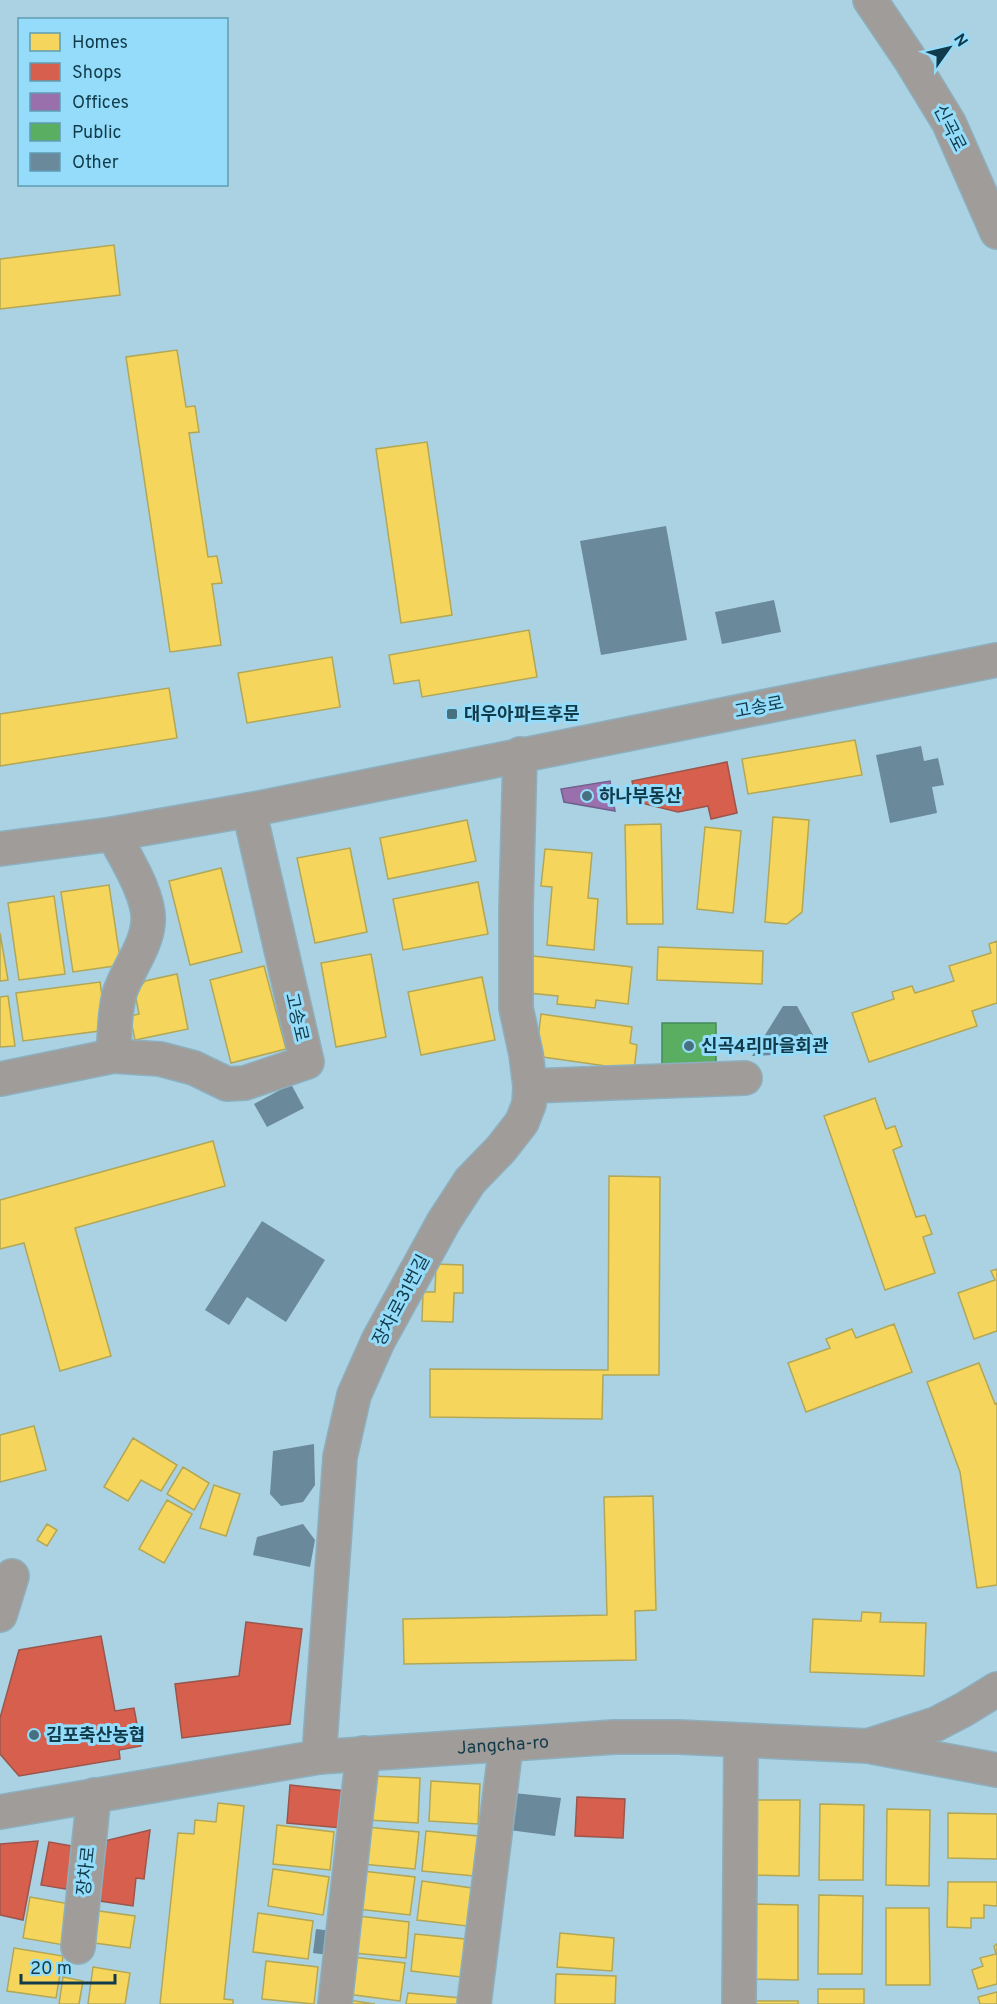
<svg xmlns="http://www.w3.org/2000/svg" width="997" height="2004" viewBox="0 0 997 2004" font-family="Overpass,'Noto Sans KR',sans-serif">
	<style>
		.homes { fill: #f6d55c; stroke: #b1a757; stroke-width: 1.5 }
		.shops { fill: #d6604d; stroke: #9b554c; stroke-width: 1.5 }
		.offices { fill: #9970ab; stroke: #70608e; stroke-width: 1.5 }
		.public { fill: #5aae61; stroke: #448c5a; stroke-width: 1.5 }
		.building { fill: #6a899a }
		.lines { fill: none; stroke-linecap: round; stroke-linejoin: round }
		.minor-casing { stroke: #8dafbd; stroke-width: 36 }
		.minor { stroke: #a09c9a; stroke-width: 33 }
		.poi-dot { fill: #477080; stroke: #94dcfa; stroke-width: 2 }
		.labels { text-anchor: middle; stroke-width: 6; stroke-linejoin: round; paint-order: stroke }
		.street-label { font-size: 18px; fill: #113b4a; stroke: #94dcfa }
		.poi-label { font-size: 18px; font-weight: bold; fill: #113b4a; stroke: #94dcfa; text-anchor: start }
	</style>
	<rect width="100%" height="100%" fill="#abd2e3"/>
	<!-- homes -->
	<path class="homes" d="M114,245L120,295L0,309V259Z
		M177,350L186,407L195,406L199,432L189,433L208,557L217,556L222,583L212,584L221,645L170,652L126,357Z
		M427,442L452,615L401,623L376,449Z
		M529,630L537,677L422,697L419,680L394,684L389,655Z
		M332,657L340,707L247,723L238,673Z
		M169,688L177,738L0,766V714Z
		M855,740L862,775L748,794L742,759Z
		M773,817L809,820L802,912L787,924L765,922Z
		M467,820L476,861L388,879L380,838Z
		M661,824L663,924H627L625,825Z
		M705,827L741,831L733,913L697,909Z
		M350,848L367,932L315,943L297,858Z
		M545,849L592,853L588,898L598,899L594,950L547,945L552,887L541,886Z
		M221,868L242,952L190,965L169,881Z
		M478,882L488,934L403,950L393,899Z
		M109,885L121,965L73,972L61,892Z
		M54,896L65,974L19,980L8,903Z
		M0,933L8,980L0,981Z
		M997,941V1003L972,1011L977,1026L869,1062L852,1013L894,999L892,992L912,986L915,993L954,981L949,966L991,953L989,944Z
		M658,947L763,951L762,984L657,980Z
		M371,954L386,1037L336,1047L321,963Z
		M533,956L632,967L628,1004L596,1000L595,1008L557,1004L558,996L529,993Z
		M264,966L286,1049L231,1063L210,980Z
		M177,974L188,1029L135,1040L130,1016L139,1014L135,993L145,981Z
		M482,977L495,1040L421,1055L408,992Z
		M100,982L107,1030L23,1041L16,993Z
		M8,996L15,1046L0,1047V997Z
		M541,1014L632,1027L630,1043L637,1045L634,1070L536,1056Z
		M875,1098L886,1129L895,1126L902,1146L893,1150L916,1217L925,1215L932,1234L923,1237L935,1273L885,1290L824,1116Z
		M213,1141L225,1186L75,1228L111,1356L60,1371L24,1243L0,1249V1200Z
		M609,1176L660,1177L659,1375H603L602,1419L430,1417V1369L608,1370Z
		M436,1264L463,1265V1293H454L453,1322L422,1321L423,1292H435Z
		M997,1269V1331L974,1339L958,1293L995,1280L991,1271Z
		M894,1324L912,1372L806,1412L788,1363L830,1348L826,1339L852,1329L856,1338Z
		M979,1363L995,1404L997,1403V1585L977,1588L960,1472L927,1382Z
		M34,1426L46,1470L0,1482V1435Z
		M133,1438L177,1465L161,1491L141,1480L128,1501L104,1487Z
		M183,1467L209,1483L194,1510L167,1494Z
		M214,1485L240,1494L226,1536L200,1528Z
		M653,1496L656,1610L635,1611L636,1660L404,1664L403,1619L607,1615L604,1497Z
		M167,1500L192,1514L164,1563L139,1549Z
		M47,1524L57,1530L47,1546L37,1540Z
		M862,1612L881,1613L880,1622L926,1623L924,1676L810,1672L813,1619L861,1621Z
		M370,1776L420,1778L418,1823L368,1820Z
		M431,1781L480,1784L478,1824L429,1821Z
		M757,1800H800L799,1876L756,1875Z
		M218,1803L244,1806L224,1999L233,2000V2004H160L178,1833L194,1834L195,1820L216,1822Z
		M820,1804L864,1805L863,1880H819Z
		M887,1809L930,1810L929,1886L886,1885Z
		M948,1813L997,1814V1859L948,1858Z
		M277,1825L334,1832L330,1870L273,1864Z
		M366,1827L419,1832L415,1869L362,1864Z
		M426,1831L478,1836L474,1876L422,1871Z
		M273,1869L329,1877L323,1915L268,1906Z
		M362,1871L415,1877L410,1915L358,1909Z
		M422,1881L472,1888L467,1926L417,1920Z
		M948,1882H997V1906L984,1905V1918H971V1928L947,1927Z
		M819,1895L863,1896L862,1974H818Z
		M30,1897L70,1904L64,1945L23,1938Z
		M756,1904L798,1905V1980L755,1979Z
		M886,1908H929L930,1985H886Z
		M92,1910L135,1916L130,1948L88,1942Z
		M258,1913L313,1921L308,1959L253,1952Z
		M358,1916L409,1922L406,1958L354,1953Z
		M560,1933L614,1938L612,1971L557,1967Z
		M415,1934L465,1939L461,1977L411,1971Z
		M997,1944V1984L978,1989L972,1970L983,1966L980,1958L996,1954L994,1946Z
		M14,1948L63,1956L56,1998L7,1991Z
		M352,1957L405,1963L400,2001L347,1994Z
		M266,1961L318,1967L314,2004L262,1999Z
		M93,1967L130,1973L125,2004H88Z
		M556,1974L616,1976L615,2004H555Z
		M63,1977L83,1981L79,2004H59Z
		M818,1989H864V2004H818Z
		M997,1992V2004H980L978,1997Z
		M408,1993L461,1998L460,2004H406Z
		M347,2000L375,2004H347Z
		M754,2001H798V2004H754Z"/>
	<!-- shops -->
	<path class="shops" d="M727,762L737,813L711,819L708,806L678,812L637,802L632,781Z
		M246,1622L302,1629L290,1724L182,1738L175,1684L239,1676Z
		M101,1636L115,1711L134,1708L141,1746L119,1750L120,1759L19,1776L0,1754V1718L19,1650Z
		M290,1785L346,1791L342,1828L287,1823Z
		M577,1797L625,1799L623,1838L575,1836Z
		M150,1830L144,1879L136,1878L133,1906L93,1900L100,1842Z
		M38,1841L23,1920L0,1915V1844Z
		M49,1842L84,1848L77,1891L41,1885Z"/>
	<!-- offices -->
	<path class="offices" d="M610,781L615,811L564,802L561,789Z"/>
	<!-- public -->
	<path class="public" d="M662,1023H716V1069H662Z"/>
	<!-- building -->
	<path class="building" d="M666,526L687,640L601,655L580,541Z
		M774,600L781,632L722,644L715,612Z
		M921,746L924,761L938,758L944,785L932,787L937,813L890,823L876,755Z
		M783,1006H797L823,1053L752,1056Z
		M291,1084L304,1108L267,1127L254,1104Z
		M262,1221L325,1260L286,1322L247,1297L229,1325L205,1310Z
		M314,1444L315,1485L303,1502L281,1506L270,1494L273,1451Z
		M303,1524L315,1540L310,1567L253,1555L257,1537Z
		M514,1793L561,1798L555,1836L509,1830Z
		M316,1929L332,1931L328,1955L313,1953Z"/>
	<g class="lines">
		<defs>
			<g id="minor">
				<path d="M870,0L910,59L949,123L997,232"/>
				<path d="M113,834C125,857 151,897 148,923C146,947 128,969 120,992C114,1012 115,1035 113,1056"/>
				<path d="M0,849L113,834L249,810L997,660"/>
				<path d="M0,1079L113,1056L160,1059L194,1068L227,1084L245,1083L307,1062L249,810"/>
				<path d="M530,1086L745,1078"/>
				<path d="M0,1615L12,1576"/>
				<path d="M873,1747L997,1770"/>
				<path d="M319,1757L340,1457L354,1395L378,1341L444,1221L470,1181L501,1149L522,1122L529,1104L530,1086L526,1054L516,1008V909L520,754"/>
				<path id="s1" d="M0,1812L319,1757L614,1737H678L868,1746L936,1724L963,1710L997,1689"/>
				<path d="M78,1947L94,1795"/>
				<path d="M335,2004L363,1753"/>
				<path d="M474,2004L506,1745"/>
				<path d="M739,2004L741,1741"/>
			</g>
		</defs>
		<!-- minor casing -->
		<use href="#minor" class="minor-casing"/>
		<!-- minor -->
		<use href="#minor" class="minor"/>
	</g>
	<!-- markers -->
	<g class="poi-dot">
		<rect x="446" y="708" width="12" height="12" rx="3"/>
		<circle cx="587" cy="796" r="6"/>
		<circle cx="689" cy="1046" r="6"/>
		<circle cx="34" cy="1735" r="6"/>
	</g>
	<g class="labels">
		<!-- street labels -->
		<g class="street-label">
			<text transform="translate(950 128) rotate(63)" y="6">신곡로</text>
			<text transform="translate(759 707) rotate(-11)" y="6">고송로</text>
			<text transform="translate(297 1017) rotate(77)" y="6">고송로</text>
			<text transform="translate(401 1300) rotate(-62)" y="6">장차로31번길</text>
			<text dy="6" stroke="none"><textPath href="#s1" startOffset="508">Jangcha-ro</textPath></text>
			<text transform="translate(86 1871) rotate(-84)" y="6">장차로</text>
		</g>
		<!-- poi labels -->
		<g class="poi-label">
			<text x="464" y="720">대우아파트후문</text>
			<text x="599" y="802">하나부동산</text>
			<text x="701" y="1052">신곡4리마을회관</text>
			<text x="46" y="1741">김포축산농협</text>
		</g>
	</g>
	<!-- legend -->
	<rect x="18" y="18" width="210" height="168" fill="#94dcfa" stroke="#609cb4" stroke-width="1.5"/>
	<rect x="30" y="33" width="30" height="18" fill="#f6d55c" stroke="#609cb4" stroke-width="1.5"/>
	<text x="72" y="48" font-size="18" fill="#113b4a">Homes</text>
	<rect x="30" y="63" width="30" height="18" fill="#d6604d" stroke="#609cb4" stroke-width="1.5"/>
	<text x="72" y="78" font-size="18" fill="#113b4a">Shops</text>
	<rect x="30" y="93" width="30" height="18" fill="#9970ab" stroke="#609cb4" stroke-width="1.5"/>
	<text x="72" y="108" font-size="18" fill="#113b4a">Offices</text>
	<rect x="30" y="123" width="30" height="18" fill="#5aae61" stroke="#609cb4" stroke-width="1.5"/>
	<text x="72" y="138" font-size="18" fill="#113b4a">Public</text>
	<rect x="30" y="153" width="30" height="18" fill="#6a899a" stroke="#609cb4" stroke-width="1.5"/>
	<text x="72" y="168" font-size="18" fill="#113b4a">Other</text>
	<!-- north arrow -->
	<g transform="translate(949 48) rotate(56)" stroke="#94dcfa" stroke-width="4.5" paint-order="stroke">
	<path d="M0-4.5L10 22L0 15L-10 22Z" fill="#113b4a"/>
	<text y="-9" font-size="16" font-weight="bold" text-anchor="middle" fill="#113b4a">N</text>
	</g>
	<!-- scale -->
	<path d="M21 1974v9h94v-9" fill="none" stroke="#113b4a" stroke-width="3"/>
	<text x="30" y="1974" font-size="18" fill="#113b4a" stroke="#94dcfa" stroke-width="4.5" paint-order="stroke">20 m</text>
</svg>
